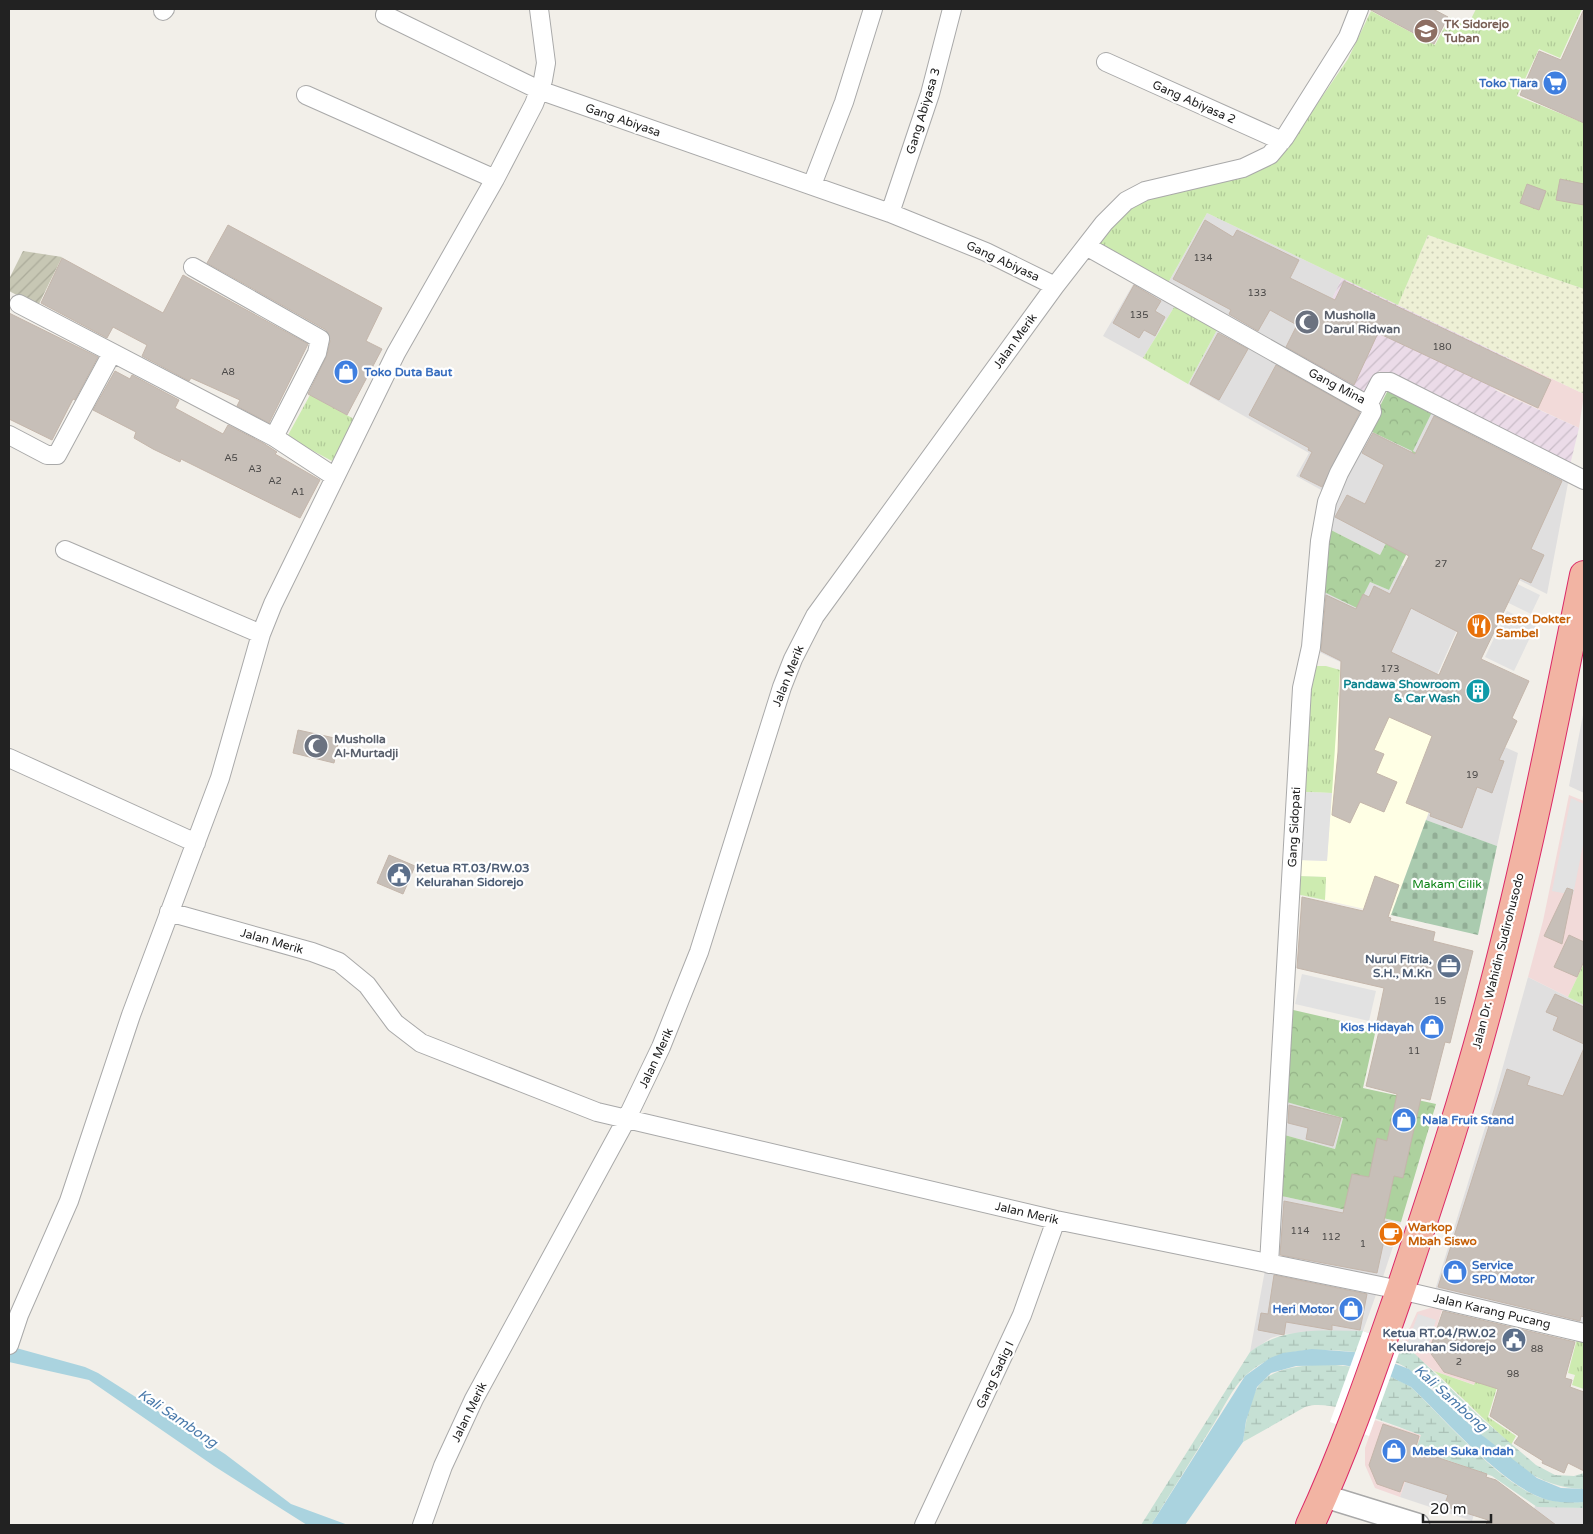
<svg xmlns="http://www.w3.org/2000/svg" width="1593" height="1534" viewBox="0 0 1593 1534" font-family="'Varela Round',sans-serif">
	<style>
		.residential { fill: #e0dfdf }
		.commercial { fill: #f2dad9 }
		.industrial { fill: url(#industrial-furrows) }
		.education { fill: #ffffe5 }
		.construction { fill: url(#construction-furrows) }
		.farmland { fill: url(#farmland-dots) }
		.grass { fill: url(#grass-tufts) }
		.forest { fill: url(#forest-crowns) }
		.wetland { fill: url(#wetland-marsh) }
		.cemetery { fill: url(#cemetery-stones) }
		.parking { fill: #e2e2e2 }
		.water { fill: #aad3df }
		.pier { fill: #fff }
		.building { fill: #c7bfb8; stroke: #c4b6ab; fill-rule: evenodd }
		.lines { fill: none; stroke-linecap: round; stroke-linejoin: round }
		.minor-casing { stroke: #a9a9a9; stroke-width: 20 }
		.tertiary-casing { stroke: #a9a9a9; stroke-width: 25 }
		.trunk-casing { stroke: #dc2a67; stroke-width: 30 }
		.minor { stroke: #fff; stroke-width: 18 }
		.tertiary { stroke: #fff; stroke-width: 22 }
		.trunk { stroke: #f2b4a3; stroke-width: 28 }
		.labels { text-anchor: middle; stroke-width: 4.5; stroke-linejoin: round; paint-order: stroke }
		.number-label { font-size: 10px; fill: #4b4948 }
		.education-label { font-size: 12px; font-weight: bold; fill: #785e54; stroke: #fff; text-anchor: start }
		.shop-label { font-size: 12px; font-weight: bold; fill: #366cbe; stroke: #fff; text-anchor: start }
		.street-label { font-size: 12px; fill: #222; stroke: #fff }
		.worship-label { font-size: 12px; font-weight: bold; fill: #5b616d; stroke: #fff; text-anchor: start }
		.food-label { font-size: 12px; font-weight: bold; fill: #c56008; stroke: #fff; text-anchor: start }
		.culture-label { font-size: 12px; font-weight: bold; fill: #0d838f; stroke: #fff; text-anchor: end }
		.service-label { font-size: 12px; font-weight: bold; fill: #4e5e75; stroke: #fff; text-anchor: end }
		.park-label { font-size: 12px; fill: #0c8416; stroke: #fff }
		.water-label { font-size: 14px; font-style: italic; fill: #4a7aab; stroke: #fff }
	</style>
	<defs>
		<pattern id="industrial-furrows" width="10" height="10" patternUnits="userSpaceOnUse" patternTransform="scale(1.25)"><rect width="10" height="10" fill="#ebdbe8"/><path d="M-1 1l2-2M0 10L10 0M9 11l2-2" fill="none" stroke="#c9bcc7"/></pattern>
		<pattern id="construction-furrows" width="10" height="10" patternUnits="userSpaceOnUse" patternTransform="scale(1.25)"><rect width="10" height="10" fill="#c7c7b4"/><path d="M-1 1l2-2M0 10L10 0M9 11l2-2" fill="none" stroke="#abab9a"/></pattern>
		<pattern id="farmland-dots" width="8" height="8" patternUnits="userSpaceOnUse" patternTransform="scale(1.25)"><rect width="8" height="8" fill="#eef0d5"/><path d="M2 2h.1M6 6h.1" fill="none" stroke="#ccceb7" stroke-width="1.8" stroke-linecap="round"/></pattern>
		<pattern id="grass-tufts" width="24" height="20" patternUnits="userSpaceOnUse" patternTransform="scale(1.25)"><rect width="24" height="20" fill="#cdebb0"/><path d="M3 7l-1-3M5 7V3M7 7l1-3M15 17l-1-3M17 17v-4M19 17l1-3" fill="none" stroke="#b0c997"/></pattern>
		<pattern id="forest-crowns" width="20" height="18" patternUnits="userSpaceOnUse" patternTransform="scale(1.25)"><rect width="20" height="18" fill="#add19e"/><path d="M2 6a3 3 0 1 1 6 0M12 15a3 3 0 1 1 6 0" fill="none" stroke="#95b388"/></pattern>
		<pattern id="wetland-marsh" width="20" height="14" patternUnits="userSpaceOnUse" patternTransform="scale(1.25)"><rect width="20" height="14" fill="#c6e0d4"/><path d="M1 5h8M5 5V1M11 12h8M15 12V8" fill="none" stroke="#aac0b6"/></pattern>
		<pattern id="cemetery-stones" width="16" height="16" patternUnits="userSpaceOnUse" patternTransform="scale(1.25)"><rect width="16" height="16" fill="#aacbaf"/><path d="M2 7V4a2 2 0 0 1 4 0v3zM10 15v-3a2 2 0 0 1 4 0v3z" fill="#92ae96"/></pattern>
	</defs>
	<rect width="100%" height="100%" fill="#f2efe9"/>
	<!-- residential -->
	<path class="residential" d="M1207,213L1342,278L1303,360L1168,283Z
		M1135,281L1176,304L1143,358L1103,336Z
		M1218,328L1367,411L1323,491L1296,476L1309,453L1188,384Z
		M1434,408L1569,478L1547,594L1418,530L1416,484L1380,555L1329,529L1330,514L1368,430Z
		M1401,565L1470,601L1425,702L1319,652L1324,592L1370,582L1389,590Z
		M1584,710V793L1569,786Z
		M1460,727L1518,753L1497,846L1426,820Z
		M1528,977L1584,1005V1324L1435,1290L1495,1095Z
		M1283,1101L1343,1117L1335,1149L1281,1134Z
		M1277,1195L1401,1222L1382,1280L1273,1259Z
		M1265,1270L1377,1292L1363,1331L1284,1334L1271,1338L1250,1352Z
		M1416,1449L1487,1474L1472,1521L1400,1497Z
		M1535,1506L1584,1508V1525H1529Z"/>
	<!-- commercial -->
	<path class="commercial" d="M1510,359L1584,394L1579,428L1495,389Z
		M1569,795L1584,801V963L1568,997L1528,977L1543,921Z
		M1443,1307L1435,1332L1486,1349L1475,1385L1434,1371L1402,1345L1417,1312L1430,1308Z
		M1375,1420L1421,1435L1400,1497L1375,1488L1365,1465V1448Z"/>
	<!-- industrial -->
	<path class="industrial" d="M1342,278L1510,359L1495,390L1579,428L1570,465L1379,371L1365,396L1303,360Z"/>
	<!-- education -->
	<path class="education" d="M1340,670L1460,727L1391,915L1325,900L1326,877L1298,876L1299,860L1327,861Z"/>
	<!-- construction -->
	<path class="construction" d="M23,251L62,257L38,306L9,291V279Z"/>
	<!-- farmland -->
	<path class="farmland" d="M1428,235L1584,289V394L1398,305Z"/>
	<!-- grass -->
	<path class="grass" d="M1476,9H1582L1560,58L1539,49L1517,96L1584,123V289L1428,235L1398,305L1207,213L1168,283L1095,243L1130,205L1284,152L1348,59L1371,11L1435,45L1450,17L1467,27Z
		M1176,304L1218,328L1188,384L1143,358Z
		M310,395L354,419L332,461L287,437Z
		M1314,666H1326L1340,670L1332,793L1303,792L1310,692Z
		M1298,876L1326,877L1325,900L1296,894Z
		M1584,963V1005L1568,997Z
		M1577,1339L1584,1341V1389L1572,1385L1575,1375L1568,1373Z
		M1434,1371L1474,1385L1477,1378L1498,1384L1488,1417L1516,1436L1511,1445Z"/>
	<!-- forest -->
	<path class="forest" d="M1390,386L1434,408L1413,451L1448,469L1389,590L1370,582L1357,608L1324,592L1329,529L1380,555L1416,484L1400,476L1412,451L1368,430Z
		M1289,1009L1376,1029L1363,1088L1436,1104L1401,1222L1277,1195L1281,1134L1335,1149L1343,1118L1283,1101Z"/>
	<!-- wetland -->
	<path class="wetland" d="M1363,1331L1402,1345L1415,1354L1479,1416L1536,1465L1555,1475L1574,1476L1584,1473V1489C1508,1487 1468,1408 1410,1370C1388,1355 1349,1350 1323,1350C1293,1349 1269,1355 1246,1375C1232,1388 1223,1409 1213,1425C1192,1459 1171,1492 1151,1525H1141L1250,1352C1283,1326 1324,1331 1363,1331Z
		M1322,1364C1354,1366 1383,1370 1411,1387C1443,1418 1501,1485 1542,1498C1554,1502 1572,1503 1584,1502V1508L1537,1507L1492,1476L1416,1449L1421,1435C1394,1426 1330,1397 1305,1407L1243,1442C1252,1380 1259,1369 1322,1364Z"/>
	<!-- cemetery -->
	<path class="cemetery" d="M1426,820L1497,846L1478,935L1391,915Z"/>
	<!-- parking -->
	<path class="parking" d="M1485,568L1540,595L1531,614L1476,587Z
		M1507,611L1536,625L1514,671L1485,657Z
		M1303,792L1332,793L1327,861L1299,860Z
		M1571,798L1584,804V840L1573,895L1552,891Z
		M1302,974L1376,991L1369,1021L1295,1004Z
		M1418,1314L1436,1320L1426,1352L1407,1345Z"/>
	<!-- water -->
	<path class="water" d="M9,1346L85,1367L98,1373L225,1454L291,1504L348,1525H307L214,1466L89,1380L9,1362Z
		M1312,1349L1367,1353L1409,1369L1478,1432L1537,1478L1561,1488L1584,1489V1502C1571,1503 1555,1503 1542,1498C1499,1482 1446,1420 1411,1387L1381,1372L1343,1365L1296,1366L1271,1373L1257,1387L1246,1421L1243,1442L1185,1525H1151L1245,1376L1270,1358L1283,1353Z"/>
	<!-- pier -->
	<path class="pier" d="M1363,1331L1402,1345L1369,1436L1330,1422Z"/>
	<!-- building -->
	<path class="building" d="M1369,9H1433L1448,17L1434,44Z
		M1584,9V123L1520,95L1539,51L1561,60Z
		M1560,179L1584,184V205L1556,200Z
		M1527,184L1546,191L1539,210L1520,203Z
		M1205,220L1233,237L1237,230L1299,260L1290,278L1335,300L1344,281L1551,380L1538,408L1378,333L1354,385L1286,347L1297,325L1270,310L1258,331L1229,314L1231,310L1173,279Z
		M228,225L382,308L366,341L382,349L347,415L308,394L327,355L330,341L326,330L207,263Z
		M62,258L163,313L183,275L308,344L269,423L237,406L240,400L191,378L189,381L142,356L147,345L113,327L107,338L41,303Z
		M1134,285L1161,301L1155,311L1165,317L1155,336L1144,330L1139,338L1113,323Z
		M9,313L98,357L75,400L73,399L52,440L9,419Z
		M1218,333L1248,349L1219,400L1190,384Z
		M1276,365L1360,412L1322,487L1300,476L1312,452L1308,450L1309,448L1249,415Z
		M115,371L130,379L132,375L179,400L175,408L223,434L228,425L263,443L277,452L275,454L320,480L300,518L181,459L180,462L153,449L134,438L136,432L93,410Z
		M1434,416L1562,481L1531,549L1544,555L1531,583L1520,578L1481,659L1529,681L1512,718L1517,721L1499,760L1504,761L1492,793L1477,787L1462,828L1430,816L1431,813L1406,803L1432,736L1389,717L1374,750L1384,754L1376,773L1397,782L1384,812L1360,802L1350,823L1332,815L1338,752L1341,661L1321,651L1326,595L1356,609L1363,594L1369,597L1374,586L1390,594L1409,556L1335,517L1347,495L1365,504L1384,465L1362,453L1373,433L1415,454ZM1411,608L1458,632L1439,675L1391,652Z
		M298,730L339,739L334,763L293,753Z
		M389,855L415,866L403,894L377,883Z
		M1375,876L1399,885L1388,917L1391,918L1390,921L1435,932L1433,941L1473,951L1450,1043L1445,1042L1430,1100L1421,1098L1403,1178L1394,1176L1384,1221L1388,1222L1377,1273L1280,1255L1284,1201L1343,1213L1352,1174L1369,1177L1377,1138L1387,1141L1397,1094L1366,1086L1380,1027L1376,1026L1384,988L1297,968L1302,897L1363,911Z
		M1567,888L1573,890L1562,944L1544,936Z
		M1569,935L1584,942V961L1577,977L1554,967Z
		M1555,994L1584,1007V1044L1553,1030L1558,1017L1546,1012Z
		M1584,1048V1317L1581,1316L1580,1321L1438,1287L1507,1069L1530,1077L1527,1085L1563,1096Z
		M1289,1105L1341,1118L1333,1146L1306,1139L1308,1128L1288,1123Z
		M1274,1275L1367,1294L1360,1330L1332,1325V1330L1286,1322L1284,1335L1258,1330L1261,1313L1268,1314Z
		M1443,1311L1575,1342L1565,1378L1572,1380L1570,1387L1584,1392V1471L1568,1463L1564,1473L1542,1463L1543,1461L1514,1443L1519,1436L1490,1416L1498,1389L1444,1372L1429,1351Z
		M1383,1424L1419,1436L1415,1450L1487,1474L1486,1477L1496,1480L1556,1525H1486L1488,1520L1444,1506L1448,1495L1404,1481L1400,1492L1377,1484L1369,1465Z"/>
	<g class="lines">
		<defs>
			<path id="minor" d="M163,11L165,9
				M385,15L539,90L890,213L986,252L1055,286
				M1106,62L1282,141
				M306,95L495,179
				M812,185L844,102L873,9
				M890,213L930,94L952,9
				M1086,246L1368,405L1380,382H1390L1584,480
				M193,267L320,339L317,353L274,437
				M19,304L274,437L335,477
				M9,435L47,455H57L112,353
				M65,550L261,634
				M9,758L196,843
				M169,912L312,952L339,962L367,985L395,1023L421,1043L597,1112L1056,1220L1400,1290L1584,1333
				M1269,1264L1302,688L1311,647L1320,541L1327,502L1339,473L1372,412L1371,407L1368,405
				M9,1345L19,1315L69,1201L131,1015L220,778L261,634L273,604L396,353L495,179L534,104L543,80L546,63L539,9
				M422,1525L443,1466L474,1399L626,1120L661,1047L699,952L782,687L793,659L815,616L1055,286L1104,223L1126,201L1145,191L1243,168L1270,155L1285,137L1348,37L1359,9
				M924,1525L1022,1315L1056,1220"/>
			<path id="tertiary" d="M1324,1496L1418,1525"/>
			<path id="trunk" d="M1310,1525C1346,1448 1373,1368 1401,1288C1434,1189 1467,1090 1493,989C1529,852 1556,713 1584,575"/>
		</defs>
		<!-- minor casing -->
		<use href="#minor" class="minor-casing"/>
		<!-- tertiary casing -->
		<use href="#tertiary" class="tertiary-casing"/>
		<!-- trunk casing -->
		<use href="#trunk" class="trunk-casing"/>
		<!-- minor -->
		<use href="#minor" class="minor"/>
		<!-- tertiary -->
		<use href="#tertiary" class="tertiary"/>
		<!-- trunk -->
		<use href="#trunk" class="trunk"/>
	</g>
	<!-- icons -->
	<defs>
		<symbol id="school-disc" viewBox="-11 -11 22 22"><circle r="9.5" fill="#8d6e63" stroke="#fff"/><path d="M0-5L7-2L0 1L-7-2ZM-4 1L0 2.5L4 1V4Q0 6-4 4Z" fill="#fff"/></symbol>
		<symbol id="supermarket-disc" viewBox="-11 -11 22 22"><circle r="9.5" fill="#3f7fe0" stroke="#fff"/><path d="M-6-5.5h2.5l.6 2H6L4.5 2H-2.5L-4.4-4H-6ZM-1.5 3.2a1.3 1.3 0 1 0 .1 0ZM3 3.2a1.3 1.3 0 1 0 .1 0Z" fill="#fff"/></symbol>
		<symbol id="mosque-disc" viewBox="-11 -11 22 22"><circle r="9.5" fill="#6b7280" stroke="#fff"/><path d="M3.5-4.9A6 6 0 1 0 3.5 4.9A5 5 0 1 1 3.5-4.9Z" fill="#fff"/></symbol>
		<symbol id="shop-disc" viewBox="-11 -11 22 22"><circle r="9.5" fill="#3f7fe0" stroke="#fff"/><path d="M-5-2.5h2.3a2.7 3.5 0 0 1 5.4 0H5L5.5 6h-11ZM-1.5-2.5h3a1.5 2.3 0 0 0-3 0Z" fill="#fff"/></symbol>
		<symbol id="restaurant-disc" viewBox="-11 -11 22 22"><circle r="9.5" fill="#e8710a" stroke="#fff"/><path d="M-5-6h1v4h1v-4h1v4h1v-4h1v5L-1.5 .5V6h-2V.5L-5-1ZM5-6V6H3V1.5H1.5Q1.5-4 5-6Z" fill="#fff"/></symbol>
		<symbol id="building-disc" viewBox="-11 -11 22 22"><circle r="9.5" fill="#0f9aa8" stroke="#fff"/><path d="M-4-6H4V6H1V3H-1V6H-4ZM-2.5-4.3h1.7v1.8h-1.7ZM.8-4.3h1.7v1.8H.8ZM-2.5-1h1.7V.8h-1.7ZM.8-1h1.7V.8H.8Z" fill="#fff"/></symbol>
		<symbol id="civic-disc" viewBox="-11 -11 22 22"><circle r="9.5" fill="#5c6f8a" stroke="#fff"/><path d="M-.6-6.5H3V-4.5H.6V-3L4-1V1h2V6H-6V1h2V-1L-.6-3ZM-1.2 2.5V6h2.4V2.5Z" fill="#fff"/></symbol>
		<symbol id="office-disc" viewBox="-11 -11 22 22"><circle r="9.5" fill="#5c6f8a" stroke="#fff"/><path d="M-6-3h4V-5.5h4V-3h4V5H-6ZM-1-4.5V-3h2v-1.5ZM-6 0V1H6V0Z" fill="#fff"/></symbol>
		<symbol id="cafe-disc" viewBox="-11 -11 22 22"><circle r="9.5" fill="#e8710a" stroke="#fff"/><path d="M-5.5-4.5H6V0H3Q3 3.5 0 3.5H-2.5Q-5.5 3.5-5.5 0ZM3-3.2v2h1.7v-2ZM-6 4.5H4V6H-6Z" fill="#fff"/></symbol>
	</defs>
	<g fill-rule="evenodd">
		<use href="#school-disc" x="1412" y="17" width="28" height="28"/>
		<use href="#supermarket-disc" x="1541" y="69" width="28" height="28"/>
		<use href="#mosque-disc" x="1293" y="308" width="28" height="28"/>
		<use href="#shop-disc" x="332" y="358" width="28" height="28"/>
		<use href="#restaurant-disc" x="1465" y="612" width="28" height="28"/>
		<use href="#building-disc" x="1464" y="677" width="28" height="28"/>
		<use href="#mosque-disc" x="302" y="732" width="28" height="28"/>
		<use href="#civic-disc" x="385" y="861" width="28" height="28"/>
		<use href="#office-disc" x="1435" y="952" width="28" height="28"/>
		<use href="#shop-disc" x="1418" y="1013" width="28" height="28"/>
		<use href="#shop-disc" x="1390" y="1106" width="28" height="28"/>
		<use href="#cafe-disc" x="1377" y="1220" width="28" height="28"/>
		<use href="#shop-disc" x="1441" y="1258" width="28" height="28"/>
		<use href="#shop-disc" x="1337" y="1295" width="28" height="28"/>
		<use href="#civic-disc" x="1500" y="1326" width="28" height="28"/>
		<use href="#shop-disc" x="1380" y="1437" width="28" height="28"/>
	</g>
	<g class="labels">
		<!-- number labels -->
		<g class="number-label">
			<text x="1203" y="261">134</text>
			<text x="1257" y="296">133</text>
			<text x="1139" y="318">135</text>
			<text x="1442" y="350">180</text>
			<text x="228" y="375">A8</text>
			<text x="231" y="461">A5</text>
			<text x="255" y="472">A3</text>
			<text x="275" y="484">A2</text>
			<text x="298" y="495">A1</text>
			<text x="1441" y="567">27</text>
			<text x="1390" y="672">173</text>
			<text x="1472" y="778">19</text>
			<text x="1440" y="1004">15</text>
			<text x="1414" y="1054">11</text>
			<text x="1300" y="1234">114</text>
			<text x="1331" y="1240">112</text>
			<text x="1363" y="1247">1</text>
			<text x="1537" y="1352">88</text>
			<text x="1459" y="1365">2</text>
			<text x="1513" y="1377">98</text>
		</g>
		<!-- education labels -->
		<g class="education-label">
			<text x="1444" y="28">TK Sidorejo<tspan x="1444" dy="14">Tuban</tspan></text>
		</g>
		<!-- shop labels -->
		<g class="shop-label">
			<text x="1538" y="87" text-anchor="end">Toko Tiara</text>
			<text x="364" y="376">Toko Duta Baut</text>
			<text x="1414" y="1031" text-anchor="end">Kios Hidayah</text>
			<text x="1422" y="1124">Nala Fruit Stand</text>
			<text x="1472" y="1269">Service<tspan x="1472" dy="14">SPD Motor</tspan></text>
			<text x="1334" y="1313" text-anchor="end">Heri Motor</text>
			<text x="1412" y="1455">Mebel Suka Indah</text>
		</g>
		<!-- street labels -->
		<g class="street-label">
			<text transform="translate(1194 102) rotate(24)" y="4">Gang Abiyasa 2</text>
			<text transform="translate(923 111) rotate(-73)" y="4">Gang Abiyasa 3</text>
			<text transform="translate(623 120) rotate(19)" y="4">Gang Abiyasa</text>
			<text transform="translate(1003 261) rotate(25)" y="4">Gang Abiyasa</text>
			<text transform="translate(1015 341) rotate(-54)" y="4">Jalan Merik</text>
			<text transform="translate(1337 386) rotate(28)" y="4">Gang Mina</text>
			<text transform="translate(788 676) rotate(-68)" y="4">Jalan Merik</text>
			<text transform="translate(1294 827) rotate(-87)" y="4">Gang Sidopati</text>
			<text transform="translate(272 941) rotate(16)" y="4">Jalan Merik</text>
			<text transform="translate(1498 961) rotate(-76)" y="4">Jalan Dr. Wahidin Sudirohusodo</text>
			<text transform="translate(656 1058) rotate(-65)" y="4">Jalan Merik</text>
			<text transform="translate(1027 1213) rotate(13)" y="4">Jalan Merik</text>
			<text transform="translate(1492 1311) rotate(13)" y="4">Jalan Karang Pucang</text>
			<text transform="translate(995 1375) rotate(-65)" y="4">Gang Sadig I</text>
			<text transform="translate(469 1412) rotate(-64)" y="4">Jalan Merik</text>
		</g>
		<!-- worship labels -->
		<g class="worship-label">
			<text x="1324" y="319">Musholla<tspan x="1324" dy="14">Darul Ridwan</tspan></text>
			<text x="334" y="743">Musholla<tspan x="334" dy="14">Al-Murtadji</tspan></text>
		</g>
		<!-- food labels -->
		<g class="food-label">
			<text x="1496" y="623">Resto Dokter<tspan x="1496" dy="14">Sambel</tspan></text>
			<text x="1408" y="1231">Warkop<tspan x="1408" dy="14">Mbah Siswo</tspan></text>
		</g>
		<!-- culture labels -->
		<g class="culture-label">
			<text x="1460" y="688">Pandawa Showroom<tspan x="1460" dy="14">&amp; Car Wash</tspan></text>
		</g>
		<!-- service labels -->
		<g class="service-label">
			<text x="416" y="872" text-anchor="start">Ketua RT.03/RW.03<tspan x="416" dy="14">Kelurahan Sidorejo</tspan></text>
			<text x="1432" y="963">Nurul Fitria,<tspan x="1432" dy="14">S.H., M.Kn</tspan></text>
			<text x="1496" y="1337">Ketua RT.04/RW.02<tspan x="1496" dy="14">Kelurahan Sidorejo</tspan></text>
		</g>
		<!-- park labels -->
		<g class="park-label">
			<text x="1447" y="888">Makam Cilik</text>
		</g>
		<!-- water labels -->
		<g class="water-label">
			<text transform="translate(1451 1398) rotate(42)" y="5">Kali Sambong</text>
			<text transform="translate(178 1418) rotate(34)" y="5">Kali Sambong</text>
		</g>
	</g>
	<!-- border -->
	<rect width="1593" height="1534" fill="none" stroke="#222222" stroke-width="20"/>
	<!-- scale -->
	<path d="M1423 1514v8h68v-8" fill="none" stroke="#222222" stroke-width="2.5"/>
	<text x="1430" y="1514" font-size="15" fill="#222222" stroke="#ffffff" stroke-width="4" paint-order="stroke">20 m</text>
</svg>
